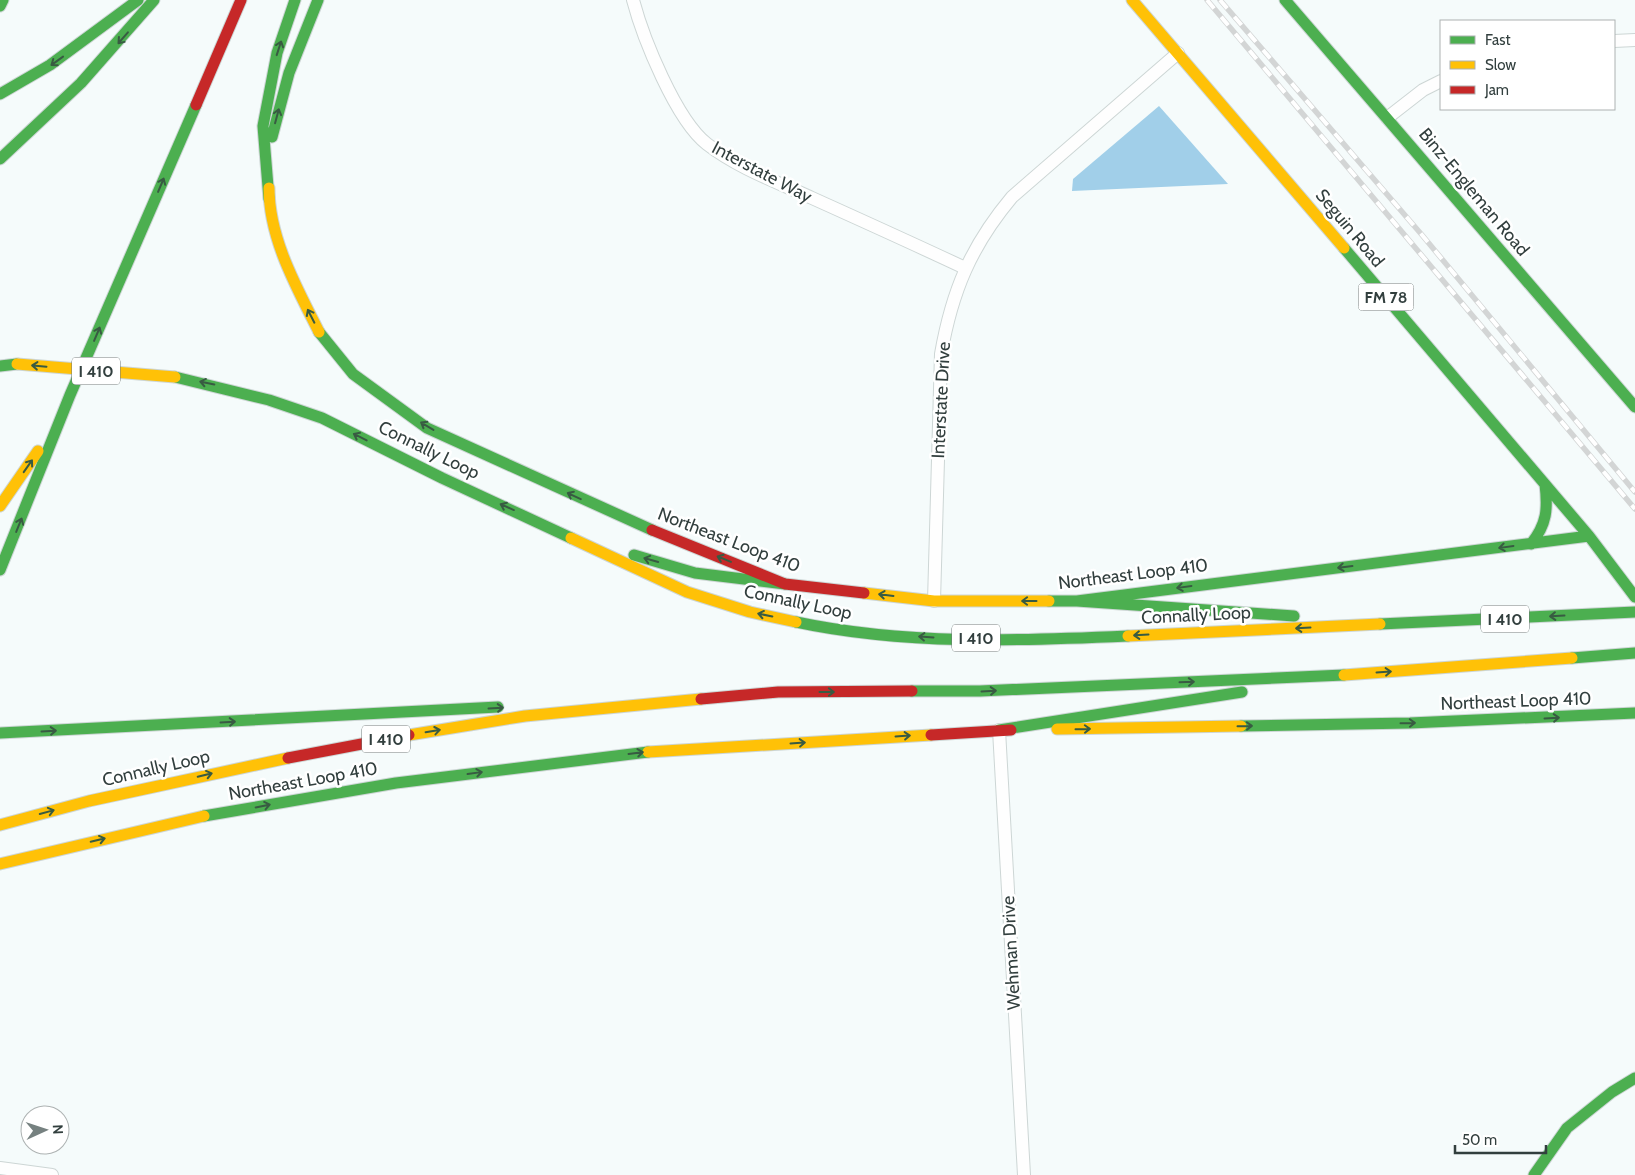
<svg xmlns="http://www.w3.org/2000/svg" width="1635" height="1175" viewBox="0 0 1635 1175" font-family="Cabin,sans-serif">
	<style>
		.water { fill: #a1cfe9 }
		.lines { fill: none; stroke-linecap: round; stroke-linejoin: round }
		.street-casing { stroke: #cdd6d5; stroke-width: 14 }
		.fast-casing { stroke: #cdd6d5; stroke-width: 13 }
		.slow-casing { stroke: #cdd6d5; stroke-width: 13 }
		.jam-casing { stroke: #cdd6d5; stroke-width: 13 }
		.street { stroke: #fefefe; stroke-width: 12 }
		.fast { stroke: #4caf50; stroke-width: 11 }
		.slow { stroke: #ffc107; stroke-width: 11 }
		.jam { stroke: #c62828; stroke-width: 11 }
		.rail-casing { stroke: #d3d5d5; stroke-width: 5.5 }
		.rail { stroke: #fff; stroke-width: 4; stroke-dasharray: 11; stroke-linecap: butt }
		.slow-bridge-casing { stroke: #cdd6d5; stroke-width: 13; stroke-linecap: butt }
		.slow-bridge { stroke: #ffc107; stroke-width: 11 }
		.oneway { stroke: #385b42 }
		.labels { text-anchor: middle; stroke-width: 5; stroke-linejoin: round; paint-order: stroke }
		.shield { fill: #fff; stroke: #707978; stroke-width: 1 }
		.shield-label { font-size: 16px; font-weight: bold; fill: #323f3e }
		.street-label { font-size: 18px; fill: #323f3e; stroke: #fff }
	</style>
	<rect width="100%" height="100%" fill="#f5fbfb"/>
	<!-- water -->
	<path class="water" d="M1159,106L1228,184L1072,191L1073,179Z"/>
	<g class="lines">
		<defs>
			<path id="street" d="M633,0C643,38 676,120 707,144C738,168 777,182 812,198C863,221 914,244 965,268
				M1614,41L1635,40
				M1387,118L1423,90L1441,81
				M934,601L941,354C952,291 971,246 1012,197L1178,53
				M999,730L1024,1175
				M0,1168L52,1175"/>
			<path id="fast" d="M1285,0L1635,407
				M0,6L3,0
				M0,94L50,65L138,0
				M272,137L289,73L318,0
				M0,159L81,83L154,0
				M269,199L263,126L277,53L295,0
				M1344,248L1589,536L1635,597
				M319,332L353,374L427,428L652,530
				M0,366L17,364
				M175,377L269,400L322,418L442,478L571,538
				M1531,544C1547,524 1548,509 1545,484
				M634,555L695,573L785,584
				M0,570L70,395L196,105
				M1049,601H1077L1589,536
				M1077,601L1294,616
				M796,622C904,645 1018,641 1128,636
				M1380,624L1635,612
				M1572,658L1635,653
				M912,691H980L1344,675
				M1241,726L1410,723L1635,713
				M999,730L1242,692
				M0,733L498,707
				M204,816L396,783L648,752
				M1534,1175L1567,1128L1612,1092L1635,1078"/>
			<path id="slow" d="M1132,0L1344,248
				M269,188C269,239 297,288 319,332
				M0,506L38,451
				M571,538L687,592L750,612L796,622
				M864,593L934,601H1049
				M1128,636L1380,624
				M1344,675L1572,658
				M1057,729L1241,726
				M409,735L525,716L701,699
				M648,752L931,735
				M0,825L89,801L288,758
				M0,864L204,816"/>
			<path id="jam" d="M196,105L241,0
				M652,530L785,584L864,593
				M701,699L778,692L912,691
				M931,735L1011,730
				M288,758L409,735"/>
		</defs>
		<!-- street casing -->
		<use href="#street" class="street-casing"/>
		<!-- fast casing -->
		<use href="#fast" class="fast-casing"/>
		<!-- slow casing -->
		<use href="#slow" class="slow-casing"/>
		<!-- jam casing -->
		<use href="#jam" class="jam-casing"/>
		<!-- street -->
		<use href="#street" class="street"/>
		<!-- fast -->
		<use href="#fast" class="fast"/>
		<!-- slow -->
		<use href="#slow" class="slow"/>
		<!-- jam -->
		<use href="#jam" class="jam"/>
		<defs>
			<path id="rail" d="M1207,0L1635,509
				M1220,0L1422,235L1635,492"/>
		</defs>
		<!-- rail casing -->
		<use href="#rail" class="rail-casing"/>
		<!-- rail -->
		<use href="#rail" class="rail"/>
		<defs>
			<path id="slow-bridge" d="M17,364L175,377"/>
		</defs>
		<!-- slow-bridge casing -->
		<use href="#slow-bridge" class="slow-bridge-casing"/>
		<!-- slow-bridge -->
		<use href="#slow-bridge" class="slow-bridge"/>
	</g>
	<!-- one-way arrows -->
	<defs><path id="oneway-shaft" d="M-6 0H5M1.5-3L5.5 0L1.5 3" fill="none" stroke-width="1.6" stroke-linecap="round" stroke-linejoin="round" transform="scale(1.25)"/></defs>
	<g class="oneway">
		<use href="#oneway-shaft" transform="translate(123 38) rotate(131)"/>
		<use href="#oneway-shaft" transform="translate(279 48) rotate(-72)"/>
		<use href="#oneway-shaft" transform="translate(57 61) rotate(144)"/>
		<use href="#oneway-shaft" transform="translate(277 116) rotate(-75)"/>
		<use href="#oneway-shaft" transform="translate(161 185) rotate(-67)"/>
		<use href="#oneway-shaft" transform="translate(311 316) rotate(-117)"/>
		<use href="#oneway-shaft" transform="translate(97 334) rotate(-67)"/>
		<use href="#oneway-shaft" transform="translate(39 366) rotate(-175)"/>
		<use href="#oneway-shaft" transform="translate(207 383) rotate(-168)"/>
		<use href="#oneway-shaft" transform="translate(427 426) rotate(-149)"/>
		<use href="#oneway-shaft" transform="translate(360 437) rotate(-153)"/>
		<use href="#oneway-shaft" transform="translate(28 466) rotate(-55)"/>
		<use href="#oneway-shaft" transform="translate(574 496) rotate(-155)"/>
		<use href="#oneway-shaft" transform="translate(507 507) rotate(-156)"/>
		<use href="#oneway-shaft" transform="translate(19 525) rotate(-68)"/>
		<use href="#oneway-shaft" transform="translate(1506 547) rotate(172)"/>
		<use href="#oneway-shaft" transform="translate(724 559) rotate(-158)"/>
		<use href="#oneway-shaft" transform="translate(651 560) rotate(-164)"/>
		<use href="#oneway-shaft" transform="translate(1345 567) rotate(173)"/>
		<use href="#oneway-shaft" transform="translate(1184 587) rotate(172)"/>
		<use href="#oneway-shaft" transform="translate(886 595) rotate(-173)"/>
		<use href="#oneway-shaft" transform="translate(1029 601) rotate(-180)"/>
		<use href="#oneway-shaft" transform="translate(765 615) rotate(-168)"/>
		<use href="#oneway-shaft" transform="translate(1557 616) rotate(177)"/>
		<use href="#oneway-shaft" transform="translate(1303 628) rotate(177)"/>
		<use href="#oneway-shaft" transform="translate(1141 635) rotate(177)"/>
		<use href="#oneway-shaft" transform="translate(926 637) rotate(-176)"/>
		<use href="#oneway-shaft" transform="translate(1384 672) rotate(-4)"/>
		<use href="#oneway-shaft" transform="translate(1187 682) rotate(-2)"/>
		<use href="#oneway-shaft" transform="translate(989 691) rotate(-3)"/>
		<use href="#oneway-shaft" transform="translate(827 692)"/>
		<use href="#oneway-shaft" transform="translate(496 708) rotate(-3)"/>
		<use href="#oneway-shaft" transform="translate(1552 718) rotate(-3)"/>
		<use href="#oneway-shaft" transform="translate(228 722) rotate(-3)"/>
		<use href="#oneway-shaft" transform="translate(1408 723) rotate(-1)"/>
		<use href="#oneway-shaft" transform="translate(1245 726) rotate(-1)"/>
		<use href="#oneway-shaft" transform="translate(1083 729) rotate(-1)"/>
		<use href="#oneway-shaft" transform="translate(49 731) rotate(-3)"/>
		<use href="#oneway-shaft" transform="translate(433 731) rotate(-9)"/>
		<use href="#oneway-shaft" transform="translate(903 736) rotate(-4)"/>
		<use href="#oneway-shaft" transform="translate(798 743) rotate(-4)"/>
		<use href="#oneway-shaft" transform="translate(636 753) rotate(-7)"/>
		<use href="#oneway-shaft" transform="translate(475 773) rotate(-8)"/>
		<use href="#oneway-shaft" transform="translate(205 775) rotate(-13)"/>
		<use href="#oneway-shaft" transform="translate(263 806) rotate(-11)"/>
		<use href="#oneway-shaft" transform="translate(47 812) rotate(-15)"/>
		<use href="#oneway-shaft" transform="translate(98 840) rotate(-13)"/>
	</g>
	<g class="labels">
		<!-- shield labels -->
		<g class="shield">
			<rect x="1358.5" y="283.5" width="55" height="27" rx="4"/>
			<rect x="72" y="357.5" width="48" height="27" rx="4"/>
			<rect x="1481" y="605.5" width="48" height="27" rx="4"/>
			<rect x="952" y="624.5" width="48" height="27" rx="4"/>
			<rect x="362" y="725.5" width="48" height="27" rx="4"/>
		</g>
		<g class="shield-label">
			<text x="1386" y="303">FM 78</text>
			<text x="96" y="377">I 410</text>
			<text x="1505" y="625">I 410</text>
			<text x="976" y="644">I 410</text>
			<text x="386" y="745">I 410</text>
		</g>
		<!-- street labels -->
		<g class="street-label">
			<text transform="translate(762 172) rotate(28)" y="6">Interstate Way</text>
			<text transform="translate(1474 192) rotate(50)" y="6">Binz-Engleman Road</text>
			<text transform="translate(1350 228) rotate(50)" y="6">Seguin Road</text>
			<text transform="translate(941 400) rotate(-87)" y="6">Interstate Drive</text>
			<text transform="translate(429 450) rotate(26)" y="6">Connally Loop</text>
			<text transform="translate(729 540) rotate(21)" y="6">Northeast Loop 410</text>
			<text transform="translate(1133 574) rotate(-7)" y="6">Northeast Loop 410</text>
			<text transform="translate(798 602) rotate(12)" y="6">Connally Loop</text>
			<text transform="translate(1196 615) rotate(-3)" y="6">Connally Loop</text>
			<text transform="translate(1516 701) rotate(-2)" y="6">Northeast Loop 410</text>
			<text transform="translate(156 768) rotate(-13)" y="6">Connally Loop</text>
			<text transform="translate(303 781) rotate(-10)" y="6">Northeast Loop 410</text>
			<text transform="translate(1011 953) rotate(-93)" y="6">Wehman Drive</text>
		</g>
	</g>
	<!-- legend -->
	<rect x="1440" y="20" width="175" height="90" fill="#ffffff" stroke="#adb2b2"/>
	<rect x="1450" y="36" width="25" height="8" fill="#4caf50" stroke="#adb2b2"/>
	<text x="1485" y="45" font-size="15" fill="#323f3e">Fast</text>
	<rect x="1450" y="61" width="25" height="8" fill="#ffc107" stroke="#adb2b2"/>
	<text x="1485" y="70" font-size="15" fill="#323f3e">Slow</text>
	<rect x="1450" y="86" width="25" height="8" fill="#c62828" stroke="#adb2b2"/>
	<text x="1485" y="95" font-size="15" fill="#323f3e">Jam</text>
	<!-- north arrow -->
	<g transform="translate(45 1130) rotate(87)"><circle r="24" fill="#ffffff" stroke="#adb2b2"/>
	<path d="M0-4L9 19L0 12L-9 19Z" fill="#768180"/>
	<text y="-8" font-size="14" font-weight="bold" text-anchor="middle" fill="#323f3e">N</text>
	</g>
	<!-- scale -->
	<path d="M1455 1145v8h91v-8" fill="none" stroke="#323f3e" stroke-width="2.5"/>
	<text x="1462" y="1145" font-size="15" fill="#323f3e" stroke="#ffffff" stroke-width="4" paint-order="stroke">50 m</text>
</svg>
